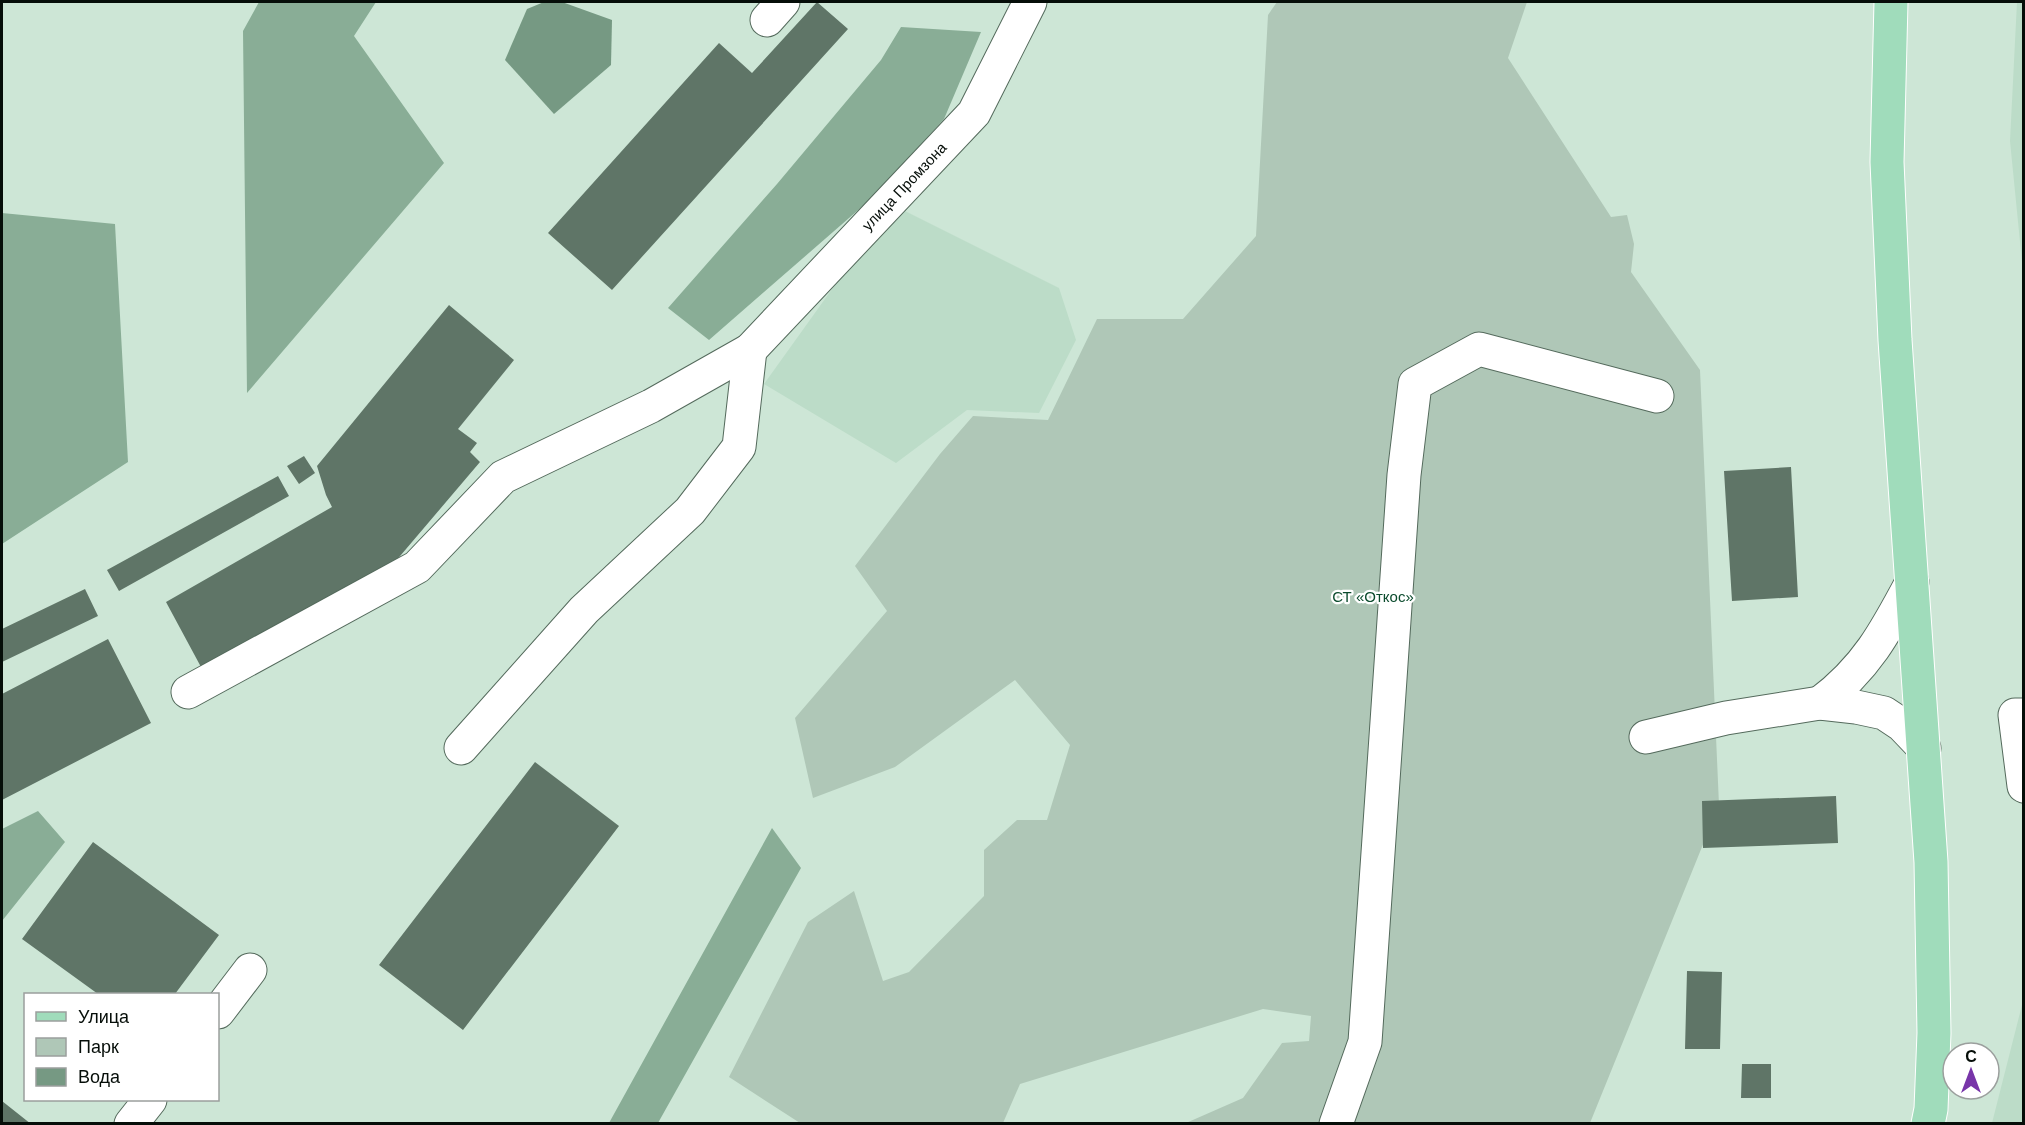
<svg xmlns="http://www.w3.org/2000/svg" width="2025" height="1125" viewBox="0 0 2025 1125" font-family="Helvetica,sans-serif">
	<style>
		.built { fill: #bcdcc8 }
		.green { fill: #afc7b7 }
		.forest { fill: #89ad96 }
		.water { fill: #769983 }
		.building { fill: #5f7567 }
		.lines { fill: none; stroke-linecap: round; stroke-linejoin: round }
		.minor-casing { stroke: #546a5c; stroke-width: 35 }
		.major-casing { stroke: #fff; stroke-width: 35 }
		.minor { stroke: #fff; stroke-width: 33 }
		.major { stroke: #a0dcbb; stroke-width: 33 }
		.labels { text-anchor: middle; stroke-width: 4.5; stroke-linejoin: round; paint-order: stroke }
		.street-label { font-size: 15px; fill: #060e09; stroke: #fff }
		.park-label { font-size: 15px; fill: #0b4b2d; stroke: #fff }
	</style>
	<rect width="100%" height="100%" fill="#cde6d6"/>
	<!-- built -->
	<path class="built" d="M2017,2H2024L2023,272L2010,141Z
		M905,211L1059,288L1076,340L1039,413L967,410L896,463L764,384L840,278Z
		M2023,1001V1123H1992Z"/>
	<!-- green -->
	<path class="green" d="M1277,2H1527L1508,58L1611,217L1627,215L1634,244L1631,272L1700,370L1719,805L1590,1123H1186L1243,1098L1282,1043L1309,1041L1311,1016L1263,1009L1020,1084L1003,1123H800L729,1077L808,922L854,891L883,981L909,972L984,896V850L1017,820H1047L1070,745L1015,680L895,767L813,798L795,718L887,611L855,566L940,454L973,416L1048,420L1097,319H1183L1256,236L1268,15Z"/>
	<!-- forest -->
	<path class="forest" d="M259,2H376L354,36L444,163L247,393L243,31Z
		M901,27L981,32L944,119L872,198L709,340L668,308L777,184L881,60Z
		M2,213L115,224L128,462L2,544Z
		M38,811L65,842L2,921V829Z
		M772,828L801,868L658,1123H609Z"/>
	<!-- water -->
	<path class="water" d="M544,2H562L612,20L611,65L554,114L505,60L527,9Z"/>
	<!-- building -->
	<path class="building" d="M817,2L848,29L612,290L548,233L719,43L752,73Z
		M449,305L514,360L458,429L477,443L470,452L480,462L395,562L201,667L166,602L332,507L326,495L317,466Z
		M304,456L315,473L299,484L287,466Z
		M1791,467L1798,597L1732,601L1724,471Z
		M278,476L289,496L119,591L107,570Z
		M85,589L98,616L2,662V629Z
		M108,639L151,723L2,800V694Z
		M535,762L619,826L463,1030L379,965Z
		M1836,796L1838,843L1703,848L1702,801Z
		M93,842L219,935L175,994H98L22,939Z
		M1687,971L1722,972L1720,1049H1685Z
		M1742,1064H1771V1098H1741Z
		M2,1101L31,1124H2Z"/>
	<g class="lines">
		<defs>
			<g id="minor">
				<path d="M767,20L783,2"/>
				<path id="s1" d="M188,692L417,567L503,477L651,406L750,350L974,113L1030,2"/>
				<path d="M1820,703C1866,669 1886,631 1912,582"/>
				<path d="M2024,715H2015L2024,786"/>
				<path d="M1646,737L1726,718L1820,703L1856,707L1884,713L1902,725L1924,748"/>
				<path d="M461,748L584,610L690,511L739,447L750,350"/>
				<path d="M218,1012L250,970"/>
				<path d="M131,1124L150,1100"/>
				<path d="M1336,1124L1365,1042L1404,475L1415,384L1479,349L1657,396"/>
			</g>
			<path id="major" d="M1891,2L1887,162L1895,340L1931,862L1934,1033L1931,1109L1928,1124"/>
		</defs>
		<!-- minor casing -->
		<use href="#minor" class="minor-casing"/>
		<!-- major casing -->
		<use href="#major" class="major-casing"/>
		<!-- minor -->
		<use href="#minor" class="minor"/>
		<!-- major -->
		<use href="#major" class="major"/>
	</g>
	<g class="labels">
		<!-- street labels -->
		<g class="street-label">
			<text dy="5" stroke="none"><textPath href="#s1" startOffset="888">улица Промзона</textPath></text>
		</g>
		<!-- park labels -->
		<g class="park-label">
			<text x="1373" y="602">СТ «Откос»</text>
		</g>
	</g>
	<!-- border -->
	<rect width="2025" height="1125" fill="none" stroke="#060e09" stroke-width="6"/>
	<!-- legend -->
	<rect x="24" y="993" width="195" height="108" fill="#ffffff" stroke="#9b9f9d" stroke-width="1.5"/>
	<rect x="36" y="1012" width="30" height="9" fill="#a0dcbb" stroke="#9b9f9d" stroke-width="1.5"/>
	<text x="78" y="1023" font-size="18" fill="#060e09">Улица</text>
	<rect x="36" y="1038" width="30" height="18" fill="#afc7b7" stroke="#9b9f9d" stroke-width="1.5"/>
	<text x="78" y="1053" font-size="18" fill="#060e09">Парк</text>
	<rect x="36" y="1068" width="30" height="18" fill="#769983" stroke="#9b9f9d" stroke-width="1.5"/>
	<text x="78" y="1083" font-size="18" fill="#060e09">Вода</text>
	<!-- north arrow -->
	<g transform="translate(1971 1071)"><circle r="28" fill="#ffffff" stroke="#9b9f9d" stroke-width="1.5"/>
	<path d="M0-4.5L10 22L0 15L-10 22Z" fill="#7835a9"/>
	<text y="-9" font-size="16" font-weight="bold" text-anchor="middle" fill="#060e09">С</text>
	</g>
</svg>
